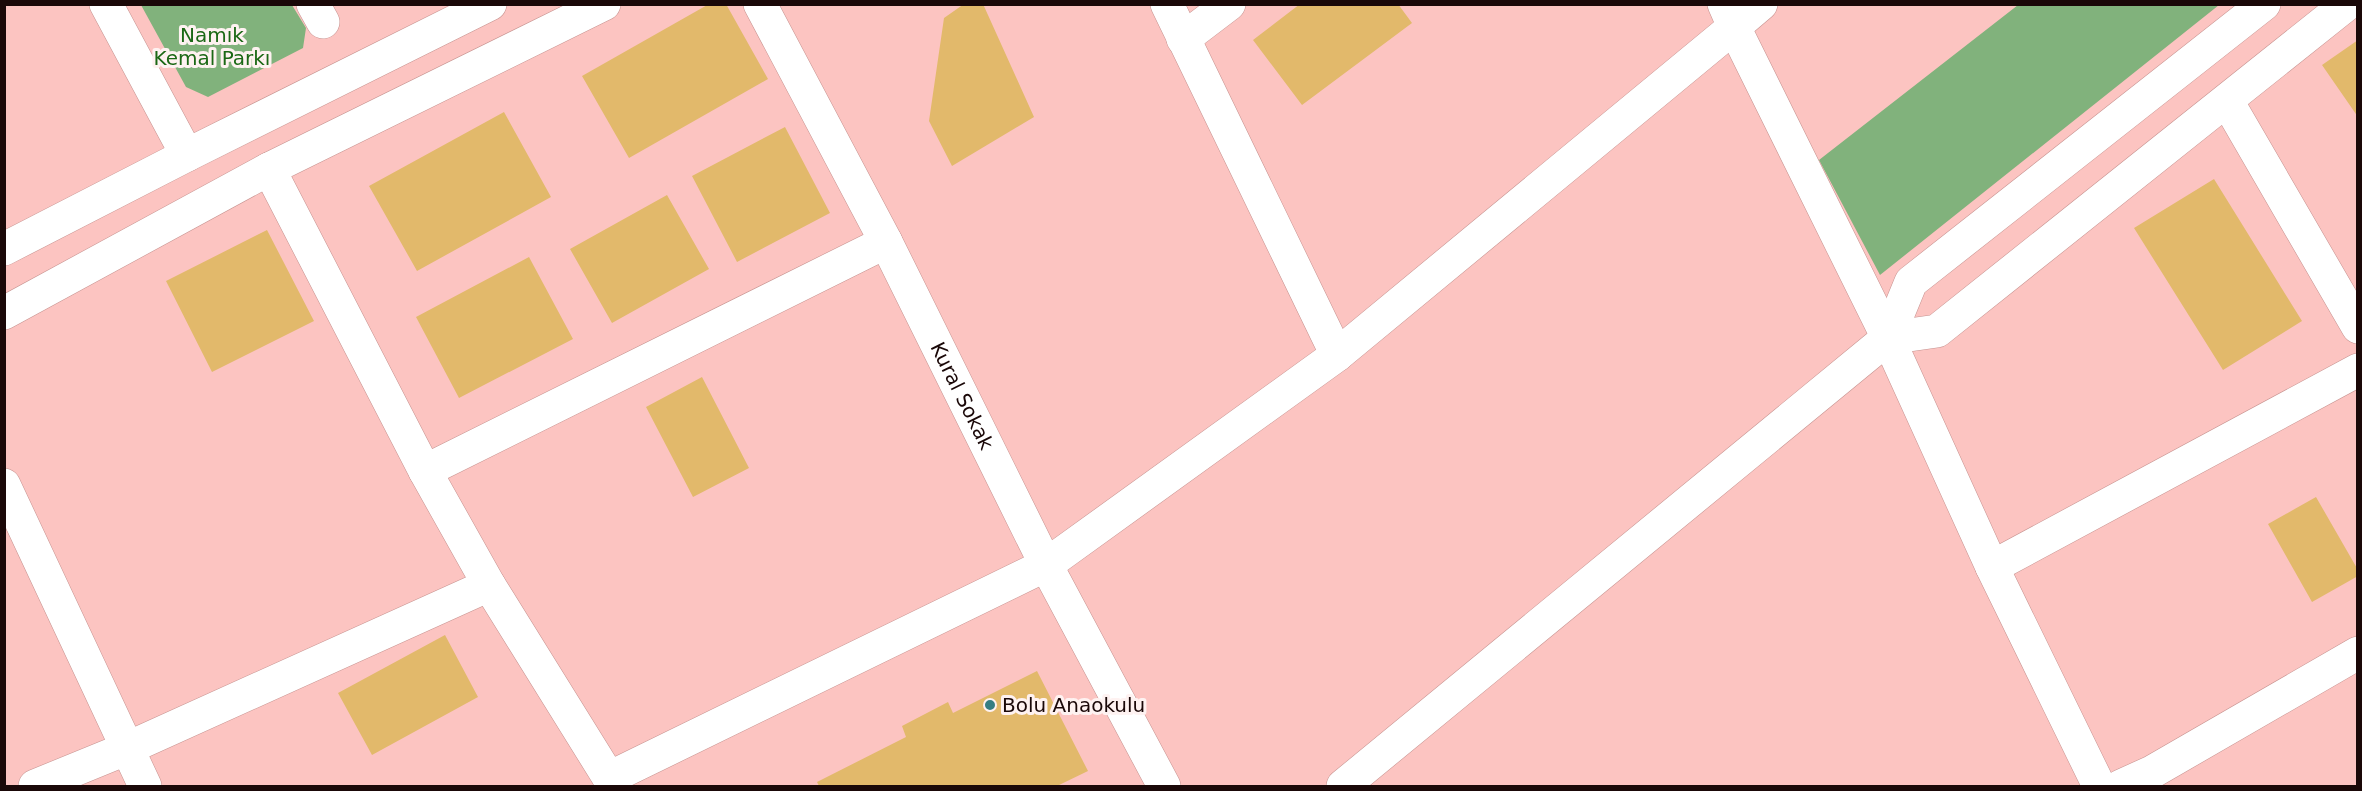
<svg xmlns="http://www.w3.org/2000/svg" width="2362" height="791" viewBox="0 0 2362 791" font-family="'DejaVu Sans',sans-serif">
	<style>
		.green { fill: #81b27c }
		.building { fill: #e2b96b }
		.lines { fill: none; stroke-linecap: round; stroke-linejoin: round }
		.street-casing { stroke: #c6928f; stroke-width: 34 }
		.secondary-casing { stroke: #c6928f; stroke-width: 34 }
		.street { stroke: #fff; stroke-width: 33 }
		.secondary { stroke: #fff; stroke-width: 33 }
		.poi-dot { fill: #357e83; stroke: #fef2f1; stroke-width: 2 }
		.labels { text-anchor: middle; stroke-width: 6; stroke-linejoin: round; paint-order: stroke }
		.park-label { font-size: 20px; fill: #1b6815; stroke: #fef2f1 }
		.street-label { font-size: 20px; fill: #1a0808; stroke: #fef2f1 }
		.poi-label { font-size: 20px; fill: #1a0808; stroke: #fef2f1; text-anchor: start }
	</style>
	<rect width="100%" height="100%" fill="#fcc4c1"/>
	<!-- green -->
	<path class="green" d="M141,5H292L306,28L303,48L208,97L186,87Z
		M2018,5H2219L1880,275L1819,160Z"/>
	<!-- building -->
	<path class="building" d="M709,4H726L768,79L629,158L582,76Z
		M964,4H983L1034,117L952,166L929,121L944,18Z
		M1300,4H1398L1412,23L1302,105L1253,40Z
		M2358,40V117L2322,65Z
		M504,112L551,197L417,271L369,186Z
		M785,127L830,213L737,262L692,176Z
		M2214,179L2302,321L2223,370L2134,228Z
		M667,195L709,269L612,323L570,249Z
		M267,230L314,321L212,372L166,281Z
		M529,257L573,339L459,398L416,317Z
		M702,377L749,468L693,497L646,407Z
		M2316,497L2358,570V576L2312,602L2268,524Z
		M445,635L478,697L372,755L338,693Z
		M1037,671L1088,771L1057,786H819L817,782L906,737L902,726L948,702L953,713Z"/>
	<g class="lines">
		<defs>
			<g id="street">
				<path d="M106,4L187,155"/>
				<path d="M313,4L323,22"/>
				<path id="s1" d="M760,4L886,242L1046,565L1164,786"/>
				<path d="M1167,4L1337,355"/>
				<path d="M1761,4L1734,27L1888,338L1992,567L2099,786"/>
				<path d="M1183,39L1229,4"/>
				<path d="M2227,101L2358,327"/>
				<path d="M269,169L425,471L489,585L614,786"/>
				<path d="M1888,338L1937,331L2347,4"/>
				<path d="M425,471L886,242"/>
				<path d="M4,485L145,786"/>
				<path d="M1992,567L2358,370"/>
				<path d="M609,778L1046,565L1337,355L1734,27L1724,4"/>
				<path d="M35,786L128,748L489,585"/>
				<path d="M1343,786L1888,338L1911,282L2264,4"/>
				<path d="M2121,786L2152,772L2358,653"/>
			</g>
			<path id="secondary" d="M4,249L187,155L490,4
				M4,313L269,169L604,4"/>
		</defs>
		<!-- street casing -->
		<use href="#street" class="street-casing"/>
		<!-- secondary casing -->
		<use href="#secondary" class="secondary-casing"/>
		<!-- street -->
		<use href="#street" class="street"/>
		<!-- secondary -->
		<use href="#secondary" class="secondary"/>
	</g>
	<!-- markers -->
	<circle class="poi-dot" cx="990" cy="705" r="6"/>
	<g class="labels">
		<!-- park labels -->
		<g class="park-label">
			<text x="212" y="42">Namık<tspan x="212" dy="23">Kemal Parkı</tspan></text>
		</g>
		<!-- street labels -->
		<g class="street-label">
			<text dy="7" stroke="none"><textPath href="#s1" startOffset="441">Kural Sokak</textPath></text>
		</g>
		<!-- poi labels -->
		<g class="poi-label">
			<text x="1002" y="712">Bolu Anaokulu</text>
		</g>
	</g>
	<!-- border -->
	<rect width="2362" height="791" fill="none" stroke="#1a0808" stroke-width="12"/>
</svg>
